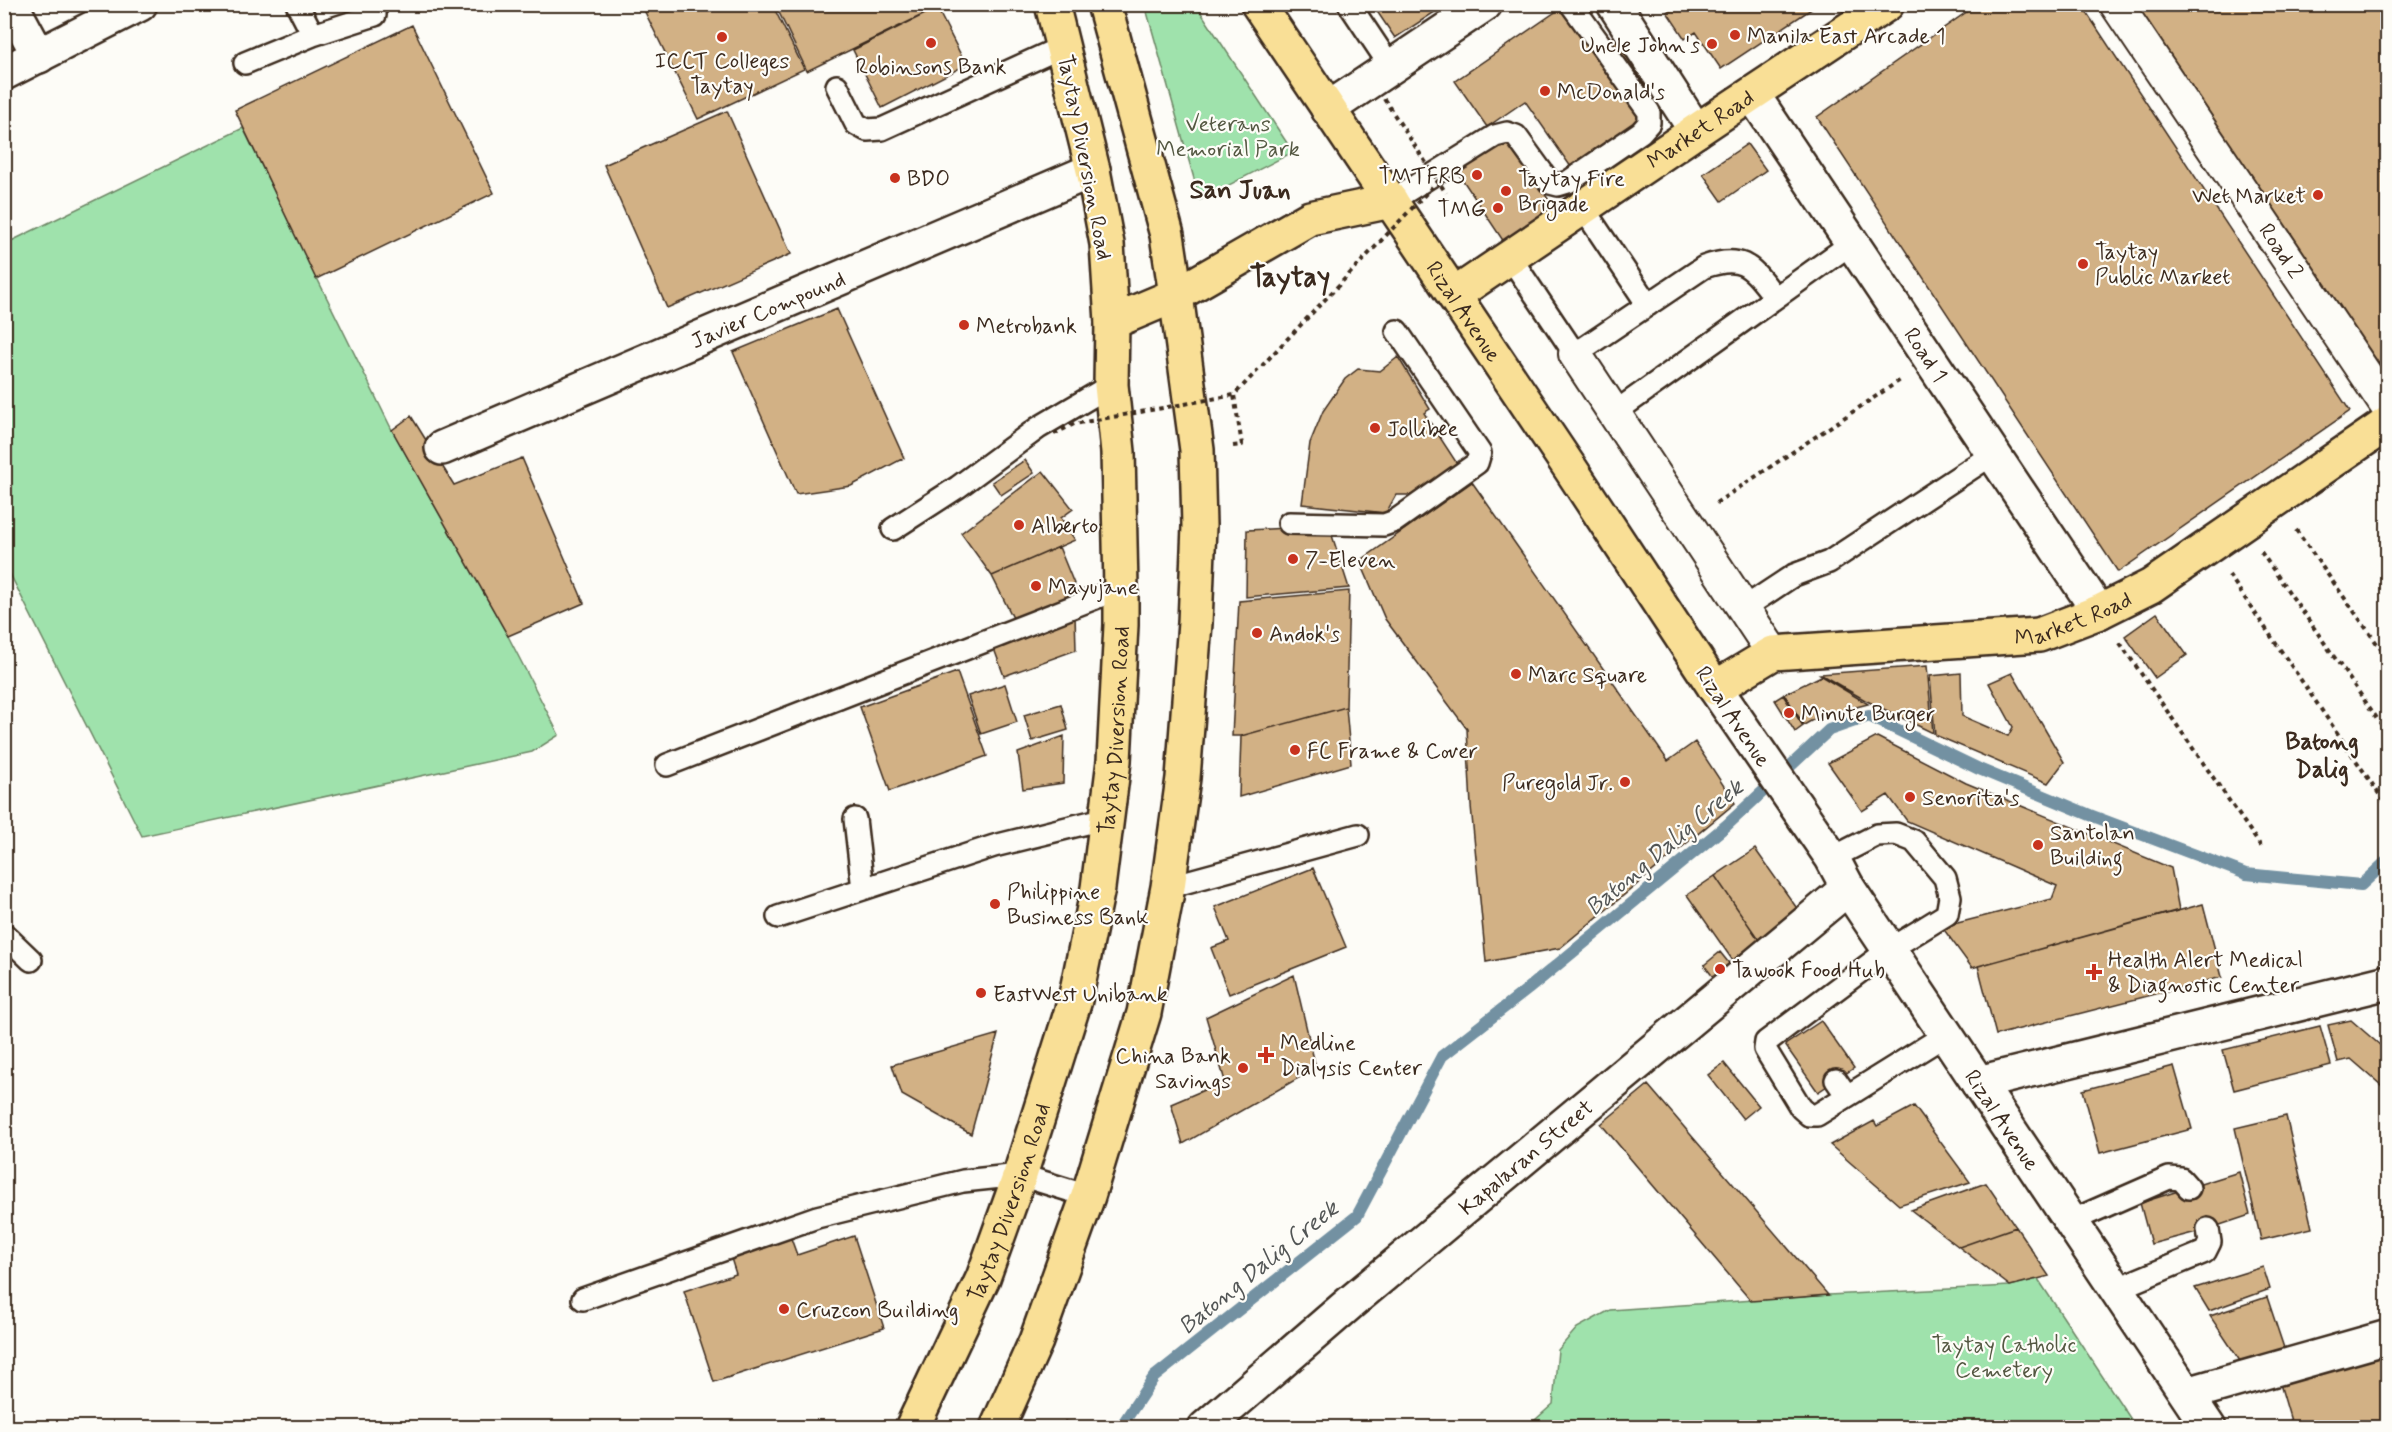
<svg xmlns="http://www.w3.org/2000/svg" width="2392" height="1432" viewBox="0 0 2392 1432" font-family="Mynerve,sans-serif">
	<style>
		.green { fill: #9fe2ac; stroke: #6d8665; stroke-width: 1.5 }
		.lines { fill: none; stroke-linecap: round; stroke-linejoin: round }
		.stream { stroke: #7391a2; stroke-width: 12 }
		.building { fill: #d2b185; stroke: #3b2a1e; stroke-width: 1.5 }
		.service-casing { stroke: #3b2a1e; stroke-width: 26 }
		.pedestrian-casing { stroke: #3b2a1e; stroke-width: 36 }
		.minor-casing { stroke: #3b2a1e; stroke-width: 38 }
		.tertiary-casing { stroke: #3b2a1e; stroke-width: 38 }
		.secondary-casing { stroke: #3b2a1e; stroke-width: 38 }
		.primary-casing { stroke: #3b2a1e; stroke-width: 38 }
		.path { stroke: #3b2a1e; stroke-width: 4; stroke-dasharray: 4.5 4.5; stroke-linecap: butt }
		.service { stroke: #fdfcf7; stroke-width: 21 }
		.pedestrian { stroke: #fdfcf7; stroke-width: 32 }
		.minor { stroke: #fdfcf7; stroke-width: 33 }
		.tertiary { stroke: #fdfcf7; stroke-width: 33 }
		.secondary { stroke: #fdfcf7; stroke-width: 33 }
		.primary { stroke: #f9df96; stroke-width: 33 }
		.path-bridge { stroke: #3b2a1e; stroke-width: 4; stroke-dasharray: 4.5 4.5; stroke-linecap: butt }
		.poi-dot { fill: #c8321e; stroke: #fdfcf7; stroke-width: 2 }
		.labels { text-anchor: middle; stroke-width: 4.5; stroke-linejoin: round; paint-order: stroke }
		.poi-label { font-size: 22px; fill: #3b2a1e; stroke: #fdfcf7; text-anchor: start }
		.park-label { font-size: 22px; fill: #545842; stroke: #fdfcf7 }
		.street-label { font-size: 22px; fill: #3b2a1e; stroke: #fdfcf7 }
		.neighbourhood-label { font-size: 24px; font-weight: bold; fill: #3b2a1e; stroke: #fdfcf7 }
		.water-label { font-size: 24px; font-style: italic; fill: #525555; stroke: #fdfcf7 }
		.quarter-label { font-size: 26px; font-weight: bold; fill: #3b2a1e; stroke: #fdfcf7 }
		.district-label { font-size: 28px; font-weight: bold; fill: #3b2a1e; stroke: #fdfcf7 }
	</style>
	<rect width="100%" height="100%" fill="#fdfcf7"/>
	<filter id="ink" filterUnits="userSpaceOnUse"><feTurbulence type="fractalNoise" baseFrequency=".0167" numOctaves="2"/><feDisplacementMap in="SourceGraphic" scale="12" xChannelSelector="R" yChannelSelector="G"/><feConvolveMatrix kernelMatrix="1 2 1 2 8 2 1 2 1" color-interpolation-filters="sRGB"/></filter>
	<g filter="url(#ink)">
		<!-- green -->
		<path class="green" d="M1145,5H1196L1293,152L1200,200Z
			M243,128L392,430L508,636L559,735L532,752L142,836L5,564V244Z
			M2038,1279L2136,1427L1526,1428L1553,1404L1558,1350L1577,1328L1610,1310L1828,1295L2010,1286Z"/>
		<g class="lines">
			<!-- stream -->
			<path class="stream" d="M1120,1428L1154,1377L1357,1216L1442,1056L1528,989L1727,825L1829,730L1869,716L1979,769L2090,815L2246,874L2361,885L2388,860"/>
		</g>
		<!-- building -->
		<path class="building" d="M641,4H772L804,69L698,119Z
			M775,4H945L807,71Z
			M1372,4H1447L1395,38Z
			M1567,4L1600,49L1615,38L1637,69L1621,80L1646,116L1640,120L1656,142L1626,163L1611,141L1571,167L1525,101L1487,127L1455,81Z
			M1819,4L1721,69L1696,32L1685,39L1667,12L1678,4Z
			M1978,4H2081L2350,411L2118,572L1817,117Z
			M2122,4H2388V385Z
			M937,8L966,65L882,108L853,50Z
			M412,25L494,193L316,279L235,110Z
			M727,111L791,254L667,308L604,165Z
			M1506,137L1557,212L1506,245L1456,170Z
			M1747,144L1766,170L1722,201L1703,174Z
			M837,309L904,458L851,486L796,494L733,352Z
			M1398,357L1430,409L1424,413L1458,465L1417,495H1396L1386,513L1302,504L1310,443L1323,411L1345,379L1358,369L1380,371Z
			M411,416L454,485L522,458L584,603L508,636L392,430Z
			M1025,460L1034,473L1001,495L992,482Z
			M1043,471L1073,509L1061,518L1075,540L992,576L961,533Z
			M1472,482L1668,761L1695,742L1735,803L1560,948L1486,962L1471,806L1467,729L1385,619L1360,561Z
			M1329,526L1349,588L1246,597L1247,530Z
			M1059,547L1079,596L1014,620L992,576Z
			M1349,591L1346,707L1241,736H1232L1239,601Z
			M2157,613L2187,655L2155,678L2125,636Z
			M1075,615L1076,650L1004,676L993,646Z
			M1927,666L1933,733L1865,700L1820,674Z
			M957,672L987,756L890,791L860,707Z
			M1961,673L1962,716L2008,736L2013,727L1989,683L2012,673L2064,762L2048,783L1935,735L1930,676Z
			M1821,676L1868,704L1818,717L1804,725L1784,694Z
			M1005,684L1017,722L981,734L968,696Z
			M1783,695L1803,726L1795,732L1775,700Z
			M1061,704L1068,730L1032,741L1024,715Z
			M1346,707L1351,764L1239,797L1241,736Z
			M1064,736L1063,783L1023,789L1018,753Z
			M1877,737L1966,783L2171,868L2179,910L1972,968L1942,927L2052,899L2057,886L1907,821L1888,795L1862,811L1828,763Z
			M1755,849L1806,921L1765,949L1715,876Z
			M1313,868L1346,947L1229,994L1211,948L1229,941L1215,907Z
			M1715,876L1765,949L1738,968L1687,895Z
			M2203,904L2222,977L1996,1035L1978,966Z
			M1720,952L1736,972L1720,986L1704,965Z
			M1294,975L1316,1068L1183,1144L1171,1104L1225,1081L1206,1017Z
			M2351,1020L2388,1052V1091L2351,1059L2338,1062L2328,1025Z
			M1821,1021L1854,1068L1818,1092L1785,1045Z
			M2320,1026L2331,1065L2234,1090L2223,1050Z
			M998,1034L971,1134L902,1095L892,1065Z
			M1724,1063L1759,1106L1743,1119L1708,1075Z
			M2174,1066L2192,1129L2100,1153L2083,1090Z
			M1648,1085L1828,1295L1751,1301L1601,1124Z
			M1914,1106L1970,1182L1899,1205L1830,1145L1874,1121L1877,1126Z
			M2286,1116L2312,1228L2261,1240L2235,1128Z
			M2239,1172L2250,1215L2208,1229L2151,1244L2140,1203Z
			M1986,1183L2016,1227L1959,1247L1911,1210Z
			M2016,1227L2049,1276L2010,1286L1959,1247Z
			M788,1230L797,1255L854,1236L884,1328L714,1382L684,1291L736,1274L728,1249Z
			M2263,1267L2270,1289L2209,1311L2195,1288Z
			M2267,1297L2287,1357L2246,1370L2210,1316Z
			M2388,1345V1428H2293L2278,1377Z
			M1065,1421L1093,1428H1063Z"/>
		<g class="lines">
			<defs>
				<path id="service" d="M297,4L313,35
					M1349,4L1391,67
					M245,63L313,35L375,15
					M837,86L856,124L867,130L882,129L1064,46
					M1391,201L1495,136L1507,133L1516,136L1550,183L1558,185L1568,182L1641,132L1649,123V112L1571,4
					M1583,208L1648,305
					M1510,257L1575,354L1704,267C1744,253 1751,267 1775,297
					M1614,413L1852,243
					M1289,523L1384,525L1395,521L1477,463L1480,453L1397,331
					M893,529L958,487L1038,428L1111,385
					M1744,608L1794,575L1829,562L1993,454
					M667,765L1121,588
					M855,819L863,889
					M1832,858L1877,835L1896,834L1914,841L1945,878L1950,897L1947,914L1890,949L1766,1042L1765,1049L1801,1108L1809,1115H1817L1947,1034
					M1168,887L1358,835
					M778,917L994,846L1107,818
					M4,934L31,960
					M1836,1080L1847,1096
					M2071,1221L2169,1178L2181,1179L2189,1188
					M2116,1289L2205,1252L2210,1242L2208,1229
					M583,1299L817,1217L963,1181L1020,1175L1088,1196"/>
				<g id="pedestrian">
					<path id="s1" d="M2116,4L2388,408"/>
					<path d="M1575,354L1773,653"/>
				</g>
				<g id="minor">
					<path d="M11,4L39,56"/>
					<path d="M1614,4L1696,131"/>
					<path id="s2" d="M1753,95L2099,612"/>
					<path d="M1328,109L1485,4"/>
					<path id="s3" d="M442,448L1093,170"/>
					<path d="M1978,1083L2388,982"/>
					<path d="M2187,1394L2388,1337"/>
				</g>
				<g id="tertiary">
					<path d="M4,73L140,4"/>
					<path id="s4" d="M1205,1428L1351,1302L1848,888"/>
				</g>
				<g id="secondary">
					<path id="s5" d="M1715,688L1832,858L1848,888L2209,1428"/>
				</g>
				<g id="primary">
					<path id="s6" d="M1258,4L1570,468L1715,688L1773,653L2039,635L2099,612L2151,586L2388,423"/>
					<path id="s7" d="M1454,295L1696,131L1887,4"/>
					<path d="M1112,322L1176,295L1310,218L1391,201"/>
					<path id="s8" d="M912,1428L983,1278L1020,1175L1075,1000L1098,888L1114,761L1121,625V588L1118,452L1111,385L1112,322L1107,244L1093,170L1052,4"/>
					<path d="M997,1428L1036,1341L1088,1196L1144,1013L1168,887L1183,778L1195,623L1199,526L1197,450L1176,295L1167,235L1104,4"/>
				</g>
			</defs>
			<!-- service casing -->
			<use href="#service" class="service-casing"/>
			<!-- pedestrian casing -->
			<use href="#pedestrian" class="pedestrian-casing"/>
			<!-- minor casing -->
			<use href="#minor" class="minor-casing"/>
			<!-- tertiary casing -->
			<use href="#tertiary" class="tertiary-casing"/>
			<!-- secondary casing -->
			<use href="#secondary" class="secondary-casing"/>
			<!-- primary casing -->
			<use href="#primary" class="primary-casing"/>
			<!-- path -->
			<path class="path" d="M1233,446L1242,445L1234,395
				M1716,503L1902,379
				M2296,530L2388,659
				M2261,552L2388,734
				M2229,575L2388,807
				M2120,643L2262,848"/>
			<!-- service -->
			<use href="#service" class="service"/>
			<!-- pedestrian -->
			<use href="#pedestrian" class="pedestrian"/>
			<!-- minor -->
			<use href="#minor" class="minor"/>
			<!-- tertiary -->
			<use href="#tertiary" class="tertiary"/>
			<!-- secondary -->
			<use href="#secondary" class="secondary"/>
			<!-- primary -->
			<use href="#primary" class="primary"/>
			<!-- path-bridge -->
			<path class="path-bridge" d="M1384,99L1438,181
				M1054,434L1074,424L1234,395L1438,181L1446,193"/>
		</g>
	</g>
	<!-- markers -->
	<g class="poi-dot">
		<circle cx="1735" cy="35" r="6"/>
		<circle cx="722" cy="37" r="6"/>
		<circle cx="931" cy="43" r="6"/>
		<circle cx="1712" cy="44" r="6"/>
		<circle cx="1545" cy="91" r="6"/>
		<circle cx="1477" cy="175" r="6"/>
		<circle cx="895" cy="178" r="6"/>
		<circle cx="1506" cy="191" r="6"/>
		<circle cx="2318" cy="195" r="6"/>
		<circle cx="1498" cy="208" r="6"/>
		<circle cx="2083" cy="264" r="6"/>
		<circle cx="964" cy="325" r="6"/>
		<circle cx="1375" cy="428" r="6"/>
		<circle cx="1019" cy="525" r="6"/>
		<circle cx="1293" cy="559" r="6"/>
		<circle cx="1036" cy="586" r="6"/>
		<circle cx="1257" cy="633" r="6"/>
		<circle cx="1516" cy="674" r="6"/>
		<circle cx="1789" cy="713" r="6"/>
		<circle cx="1295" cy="750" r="6"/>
		<circle cx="1625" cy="782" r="6"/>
		<circle cx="1910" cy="797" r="6"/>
		<circle cx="2038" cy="845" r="6"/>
		<circle cx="995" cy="904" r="6"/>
		<circle cx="1720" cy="969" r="6"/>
		<path d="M2091 963h6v6h6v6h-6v6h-6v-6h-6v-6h6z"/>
		<circle cx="981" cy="993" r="6"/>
		<path d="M1263 1046h6v6h6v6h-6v6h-6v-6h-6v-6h6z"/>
		<circle cx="1243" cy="1068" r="6"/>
		<circle cx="784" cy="1309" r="6"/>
	</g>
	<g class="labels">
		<!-- poi labels -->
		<g class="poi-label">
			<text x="1747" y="43">Manila East Arcade 1</text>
			<text x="1700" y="52" text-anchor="end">Uncle John's</text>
			<text x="722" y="68" text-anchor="middle">ICCT Colleges<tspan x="722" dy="25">Taytay</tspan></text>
			<text x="931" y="74" text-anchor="middle">Robinsons Bank</text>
			<text x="1557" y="99">McDonald's</text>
			<text x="1465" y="183" text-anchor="end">TMTFRB</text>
			<text x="907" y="186">BDO</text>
			<text x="1518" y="186">Taytay Fire<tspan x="1518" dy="25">Brigade</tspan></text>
			<text x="2306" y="203" text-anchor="end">Wet Market</text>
			<text x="1486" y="216" text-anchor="end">TMG</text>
			<text x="2095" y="259">Taytay<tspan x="2095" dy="25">Public Market</tspan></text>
			<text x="976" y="333">Metrobank</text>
			<text x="1387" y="436">Jollibee</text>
			<text x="1031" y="533">Alberto</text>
			<text x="1305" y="567">7-Eleven</text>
			<text x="1048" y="594">Mayujane</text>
			<text x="1269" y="641">Andok's</text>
			<text x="1528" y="682">Marc Square</text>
			<text x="1801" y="721">Minute Burger</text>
			<text x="1307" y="758">FC Frame &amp; Cover</text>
			<text x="1613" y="790" text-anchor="end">Puregold Jr.</text>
			<text x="1922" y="805">Senorita's</text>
			<text x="2050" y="840">Santolan<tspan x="2050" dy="25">Building</tspan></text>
			<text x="1007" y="899">Philippine<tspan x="1007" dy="25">Business Bank</tspan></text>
			<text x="2108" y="967">Health Alert Medical<tspan x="2108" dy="25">&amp; Diagnostic Center</tspan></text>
			<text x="1732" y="977">Tawook Food Hub</text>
			<text x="993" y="1001">EastWest Unibank</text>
			<text x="1280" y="1050">Medline<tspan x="1280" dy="25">Dialysis Center</tspan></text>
			<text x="1231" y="1063" text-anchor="end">China Bank<tspan x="1231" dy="25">Savings</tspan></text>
			<text x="796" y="1317">Cruzcon Building</text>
		</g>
		<!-- park labels -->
		<g class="park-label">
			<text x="1228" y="131">Veterans<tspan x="1228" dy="25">Memorial Park</tspan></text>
			<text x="2004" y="1352">Taytay Catholic<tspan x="2004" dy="25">Cemetery</tspan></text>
		</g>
		<!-- street labels -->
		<g class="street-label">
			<text dy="8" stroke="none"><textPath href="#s7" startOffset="297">Market Road</textPath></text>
			<text transform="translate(1086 157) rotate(79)" y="8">Taytay Diversion Road</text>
			<text dy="8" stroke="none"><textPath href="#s1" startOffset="297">Road 2</textPath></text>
			<text dy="8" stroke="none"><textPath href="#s3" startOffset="354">Javier Compound</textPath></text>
			<text dy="8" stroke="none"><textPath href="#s6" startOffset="370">Rizal Avenue</textPath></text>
			<text dy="8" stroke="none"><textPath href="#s2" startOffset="312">Road 1</textPath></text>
			<text dy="8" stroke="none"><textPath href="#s6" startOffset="1194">Market Road</textPath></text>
			<text transform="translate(1734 716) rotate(56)" y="8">Rizal Avenue</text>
			<text dy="8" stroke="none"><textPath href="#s8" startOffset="732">Taytay Diversion Road</textPath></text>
			<text dy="8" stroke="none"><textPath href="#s5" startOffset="519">Rizal Avenue</textPath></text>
			<text dy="8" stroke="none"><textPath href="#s4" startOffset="420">Kapalaran Street</textPath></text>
			<text dy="8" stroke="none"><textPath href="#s8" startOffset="246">Taytay Diversion Road</textPath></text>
		</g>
		<!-- neighbourhood labels -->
		<g class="neighbourhood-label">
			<text x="2322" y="749">Batong<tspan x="2322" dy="28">Dalig</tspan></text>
		</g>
		<!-- water labels -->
		<g class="water-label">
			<text transform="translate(1664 847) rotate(-40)" y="8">Batong Dalig Creek</text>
			<text transform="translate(1258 1267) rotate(-39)" y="8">Batong Dalig Creek</text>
		</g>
		<!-- quarter labels -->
		<g class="quarter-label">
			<text x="1240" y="198">San Juan</text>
		</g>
		<!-- district labels -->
		<g class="district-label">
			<text x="1290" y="286">Taytay</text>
		</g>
	</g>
	<!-- margin -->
	<rect width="2392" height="1432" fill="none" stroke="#fdfcf7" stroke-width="24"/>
	<rect x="12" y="12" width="2368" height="1408" fill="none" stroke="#3b2a1e" stroke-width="2" filter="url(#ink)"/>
</svg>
